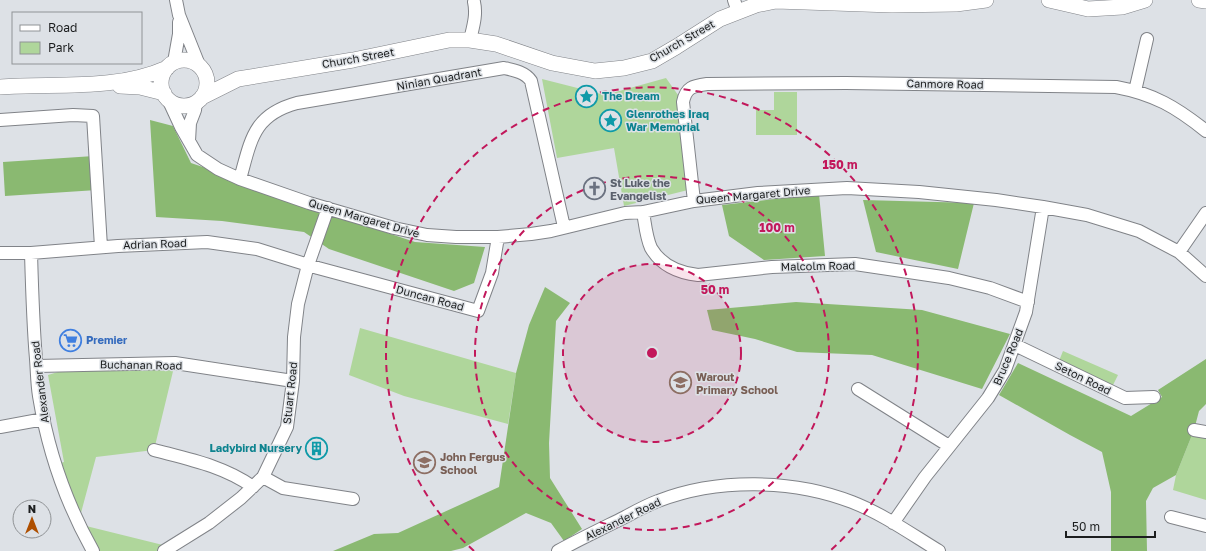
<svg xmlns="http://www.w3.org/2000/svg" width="1206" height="551" viewBox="0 0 1206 551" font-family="'Golos Text',sans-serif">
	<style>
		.green { fill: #afd69b }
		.forest { fill: #8ab971 }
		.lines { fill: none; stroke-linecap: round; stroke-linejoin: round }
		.minor-casing { stroke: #808388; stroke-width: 14 }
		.tertiary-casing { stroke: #808388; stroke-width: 16 }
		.minor { stroke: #fff; stroke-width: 12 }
		.tertiary { stroke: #fff; stroke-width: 15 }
		.ring { fill: none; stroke: #c2185b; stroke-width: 2; stroke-dasharray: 7 5 }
		.labels { text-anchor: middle; stroke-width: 3; stroke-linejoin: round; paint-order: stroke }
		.street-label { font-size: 11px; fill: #1c1e1f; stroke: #dde1e6 }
		.culture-label { font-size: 11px; font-weight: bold; fill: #0d838f; stroke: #dde1e6; text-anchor: start }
		.worship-label { font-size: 11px; font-weight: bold; fill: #5b616d; stroke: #dde1e6; text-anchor: start }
		.shop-label { font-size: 11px; font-weight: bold; fill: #366cbe; stroke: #dde1e6; text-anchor: start }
		.education-label { font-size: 11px; font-weight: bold; fill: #785e54; stroke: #dde1e6; text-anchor: start }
		.centre { fill: #c2185b; stroke: #dde1e6; stroke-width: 2 }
		.ring-label { font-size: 12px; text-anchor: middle; font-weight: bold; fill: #c2185b; stroke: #dde1e6; stroke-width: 3; stroke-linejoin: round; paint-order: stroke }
	</style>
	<rect width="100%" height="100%" fill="#dde1e6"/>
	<!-- green -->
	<path class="green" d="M666,78L683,102L692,189L624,206L614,148L557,158L542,79L605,95Z
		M774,92H797V135H756V110H774Z
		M360,328L516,373L508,424L404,396L349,375Z
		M1063,351L1118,375L1113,385L1059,361Z
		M132,363H175L154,450L96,457L78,524L171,547L164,551H93C77,522 66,495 56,464L64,462L48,375L81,365Z
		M1194,430L1206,432V500L1173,490L1176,475Z"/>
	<!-- forest -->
	<path class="forest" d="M150,120L173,126L191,163L244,181L312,208L415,242L485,247L474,283L454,291L329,249L304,232L222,221L156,217Z
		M94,156L97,190L5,196L3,162Z
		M819,194L825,256L764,260L729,236L722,205Z
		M863,200L974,203L958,269L876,252Z
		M545,287L570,303L556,321L549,443L550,478L582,529L564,541L551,523L526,513L463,548L451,551H333L374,534L398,533L499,487L516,373L529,325Z
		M796,302L922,310L1010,334L982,389L872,355L797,352L755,339L712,330L707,310Z
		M1206,359V404L1199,411L1194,430L1176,475L1153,488L1146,501L1147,551H1111V492L1102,452L1070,435L999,395L1018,363L1131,416L1162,397L1158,390Z"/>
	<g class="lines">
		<defs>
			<path id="minor" d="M176,0L179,15L199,65
				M734,0L738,12
				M470,40C473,27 477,15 474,2
				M174,62L179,34V22
				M1135,91L1147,39
				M168,99L181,127L197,155L218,169L240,179L309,203L394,228L427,235L456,237H498L531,234L551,231L625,213L643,212L694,201L758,193L847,188L919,192L996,200L1043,207L1087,215L1139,231L1179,252L1206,276
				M0,120L73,115L93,116L101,247
				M189,141L190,123L195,110L196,102
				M240,179C251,140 253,115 297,103L504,68C513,70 525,72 531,81L564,227
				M694,201L683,102C686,87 693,86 707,84L846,83L1116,87C1154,94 1176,107 1206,131
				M643,212C645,223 646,237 651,248C661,265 679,273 698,275L772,267L855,264L949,278L990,288L1028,302
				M1179,252L1206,213
				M0,253H31L118,246L207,242L257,249L318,268L478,311L492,273L498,237
				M31,253C32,288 33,324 36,359C37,372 37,384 39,396C48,451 66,503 93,551
				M1015,345L1125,398L1154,397
				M37,366L175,363L293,381
				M858,389L949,446
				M0,427L44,419
				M1194,430L1206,432
				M154,450C188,459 224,466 253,487
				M263,477L283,488L353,499
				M1171,517L1206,526
				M893,523L925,477L988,398L1005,370L1026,312L1043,207
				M164,551L209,523L241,498L263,477L287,427L293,381L294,337L298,304L308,265L328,208
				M558,551C580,539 603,528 625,517C636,511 647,505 658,501C717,478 793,479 852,502C883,514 911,534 939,551"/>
			<path id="tertiary" d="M1049,0L1088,9L1122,7L1145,0
				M1199,0L1206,1
				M161 83a23 23 0 1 1 46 0a23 23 0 1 1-46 0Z
				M120,86L140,87L164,93
				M0,87C55,83 115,91 167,68
				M202,97L238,79L353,60L449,40H470L496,44L552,63L595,71L624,68L652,61L676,47L720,19L756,5L776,1L892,5L956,4L986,0"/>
		</defs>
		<!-- minor casing -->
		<use href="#minor" class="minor-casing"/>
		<!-- tertiary casing -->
		<use href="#tertiary" class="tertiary-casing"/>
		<!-- minor -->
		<use href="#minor" class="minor"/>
		<!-- tertiary -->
		<use href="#tertiary" class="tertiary"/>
	</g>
	<!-- distance rings -->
	<circle cx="652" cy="353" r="89" fill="#c2185b" fill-opacity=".12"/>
	<g class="ring">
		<circle cx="652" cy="353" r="89"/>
		<circle cx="652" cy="353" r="177"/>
		<path d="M474 551A266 266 0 1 1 830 551"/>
	</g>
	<!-- icons -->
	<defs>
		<symbol id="sight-ring" viewBox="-11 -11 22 22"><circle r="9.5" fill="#dde1e6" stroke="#0f9aa8" stroke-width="1.5"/><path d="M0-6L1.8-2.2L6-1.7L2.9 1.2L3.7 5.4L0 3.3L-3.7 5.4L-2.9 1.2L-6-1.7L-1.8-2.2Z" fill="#0f9aa8"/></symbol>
		<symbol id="church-ring" viewBox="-11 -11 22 22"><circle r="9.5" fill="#dde1e6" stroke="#6b7280" stroke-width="1.5"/><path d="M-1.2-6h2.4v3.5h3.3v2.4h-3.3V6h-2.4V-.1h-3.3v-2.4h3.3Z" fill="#6b7280"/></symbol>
		<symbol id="supermarket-ring" viewBox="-11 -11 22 22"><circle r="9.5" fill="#dde1e6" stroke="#3f7fe0" stroke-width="1.5"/><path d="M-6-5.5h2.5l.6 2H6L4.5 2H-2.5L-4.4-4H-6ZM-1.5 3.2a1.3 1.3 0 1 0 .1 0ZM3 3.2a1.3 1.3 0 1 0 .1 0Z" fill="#3f7fe0"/></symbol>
		<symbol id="school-ring" viewBox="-11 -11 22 22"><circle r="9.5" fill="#dde1e6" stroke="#8d6e63" stroke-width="1.5"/><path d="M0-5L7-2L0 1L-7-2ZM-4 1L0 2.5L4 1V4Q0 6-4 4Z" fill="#8d6e63"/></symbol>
		<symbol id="building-ring" viewBox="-11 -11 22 22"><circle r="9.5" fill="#dde1e6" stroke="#0f9aa8" stroke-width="1.5"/><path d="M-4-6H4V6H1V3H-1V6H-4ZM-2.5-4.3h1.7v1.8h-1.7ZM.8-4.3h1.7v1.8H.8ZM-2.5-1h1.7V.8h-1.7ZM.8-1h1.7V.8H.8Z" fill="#0f9aa8"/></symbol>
	</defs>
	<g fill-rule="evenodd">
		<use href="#sight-ring" x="574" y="84" width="25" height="25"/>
		<use href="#sight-ring" x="598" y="108" width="25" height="25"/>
		<use href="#church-ring" x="582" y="176" width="25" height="25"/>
		<use href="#supermarket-ring" x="58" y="328" width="25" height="25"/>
		<use href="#school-ring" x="668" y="370" width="25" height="25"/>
		<use href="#building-ring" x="304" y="436" width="25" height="25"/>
		<use href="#school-ring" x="412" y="450" width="25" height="25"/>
	</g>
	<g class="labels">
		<!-- street labels -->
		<g class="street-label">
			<text transform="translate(682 41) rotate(-30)" y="4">Church Street</text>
			<text transform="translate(358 58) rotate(-10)" y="4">Church Street</text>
			<text transform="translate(439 79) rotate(-10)" y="4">Ninian Quadrant</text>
			<text transform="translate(945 84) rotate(1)" y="4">Canmore Road</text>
			<text transform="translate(753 195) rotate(-5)" y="4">Queen Margaret Drive</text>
			<text transform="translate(364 218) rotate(16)" y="4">Queen Margaret Drive</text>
			<text transform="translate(155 244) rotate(-2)" y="4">Adrian Road</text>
			<text transform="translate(818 266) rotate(-1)" y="4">Malcolm Road</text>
			<text transform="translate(430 298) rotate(15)" y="4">Duncan Road</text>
			<text transform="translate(1008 357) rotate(-67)" y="4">Bruce Road</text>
			<text transform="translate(141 365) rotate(1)" y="4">Buchanan Road</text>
			<text transform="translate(1083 378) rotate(26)" y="4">Seton Road</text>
			<text transform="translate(40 382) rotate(-97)" y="4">Alexander Road</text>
			<text transform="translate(290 393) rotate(-84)" y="4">Stuart Road</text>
			<text transform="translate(623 519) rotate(-26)" y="4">Alexander Road</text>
		</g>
		<!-- culture labels -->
		<g class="culture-label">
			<text x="602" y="100">The Dream</text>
			<text x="626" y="118">Glenrothes Iraq<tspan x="626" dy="13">War Memorial</tspan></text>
			<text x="302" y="452" text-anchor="end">Ladybird Nursery</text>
		</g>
		<!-- worship labels -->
		<g class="worship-label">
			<text x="610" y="187">St Luke the<tspan x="610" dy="13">Evangelist</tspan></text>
		</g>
		<!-- shop labels -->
		<g class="shop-label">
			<text x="86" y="344">Premier</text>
		</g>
		<!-- education labels -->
		<g class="education-label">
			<text x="696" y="381">Warout<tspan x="696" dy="13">Primary School</tspan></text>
			<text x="440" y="461">John Fergus<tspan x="440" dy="13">School</tspan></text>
		</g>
	</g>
	<circle cx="652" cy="353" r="6" class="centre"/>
	<g class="ring-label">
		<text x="840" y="169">150 m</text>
		<text x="777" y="232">100 m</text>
		<text x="715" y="294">50 m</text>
	</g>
	<!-- legend -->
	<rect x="12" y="12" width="130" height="52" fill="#dde1e6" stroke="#909396"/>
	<rect x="20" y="25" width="20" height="6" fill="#ffffff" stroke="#909396"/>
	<text x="48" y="32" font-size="12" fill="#1c1e1f">Road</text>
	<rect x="20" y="42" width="20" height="12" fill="#afd69b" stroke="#909396"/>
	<text x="48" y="52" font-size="12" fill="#1c1e1f">Park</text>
	<!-- north arrow -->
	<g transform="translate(32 519)"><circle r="19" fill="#dde1e6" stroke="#909396"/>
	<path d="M0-3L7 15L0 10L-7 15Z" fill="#ae4f00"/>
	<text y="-6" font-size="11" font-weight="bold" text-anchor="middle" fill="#1c1e1f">N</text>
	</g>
	<!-- scale -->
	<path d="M1066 531v6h89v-6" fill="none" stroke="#1c1e1f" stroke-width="2"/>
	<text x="1072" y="531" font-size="12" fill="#1c1e1f" stroke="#dde1e6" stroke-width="3" paint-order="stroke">50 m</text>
</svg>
